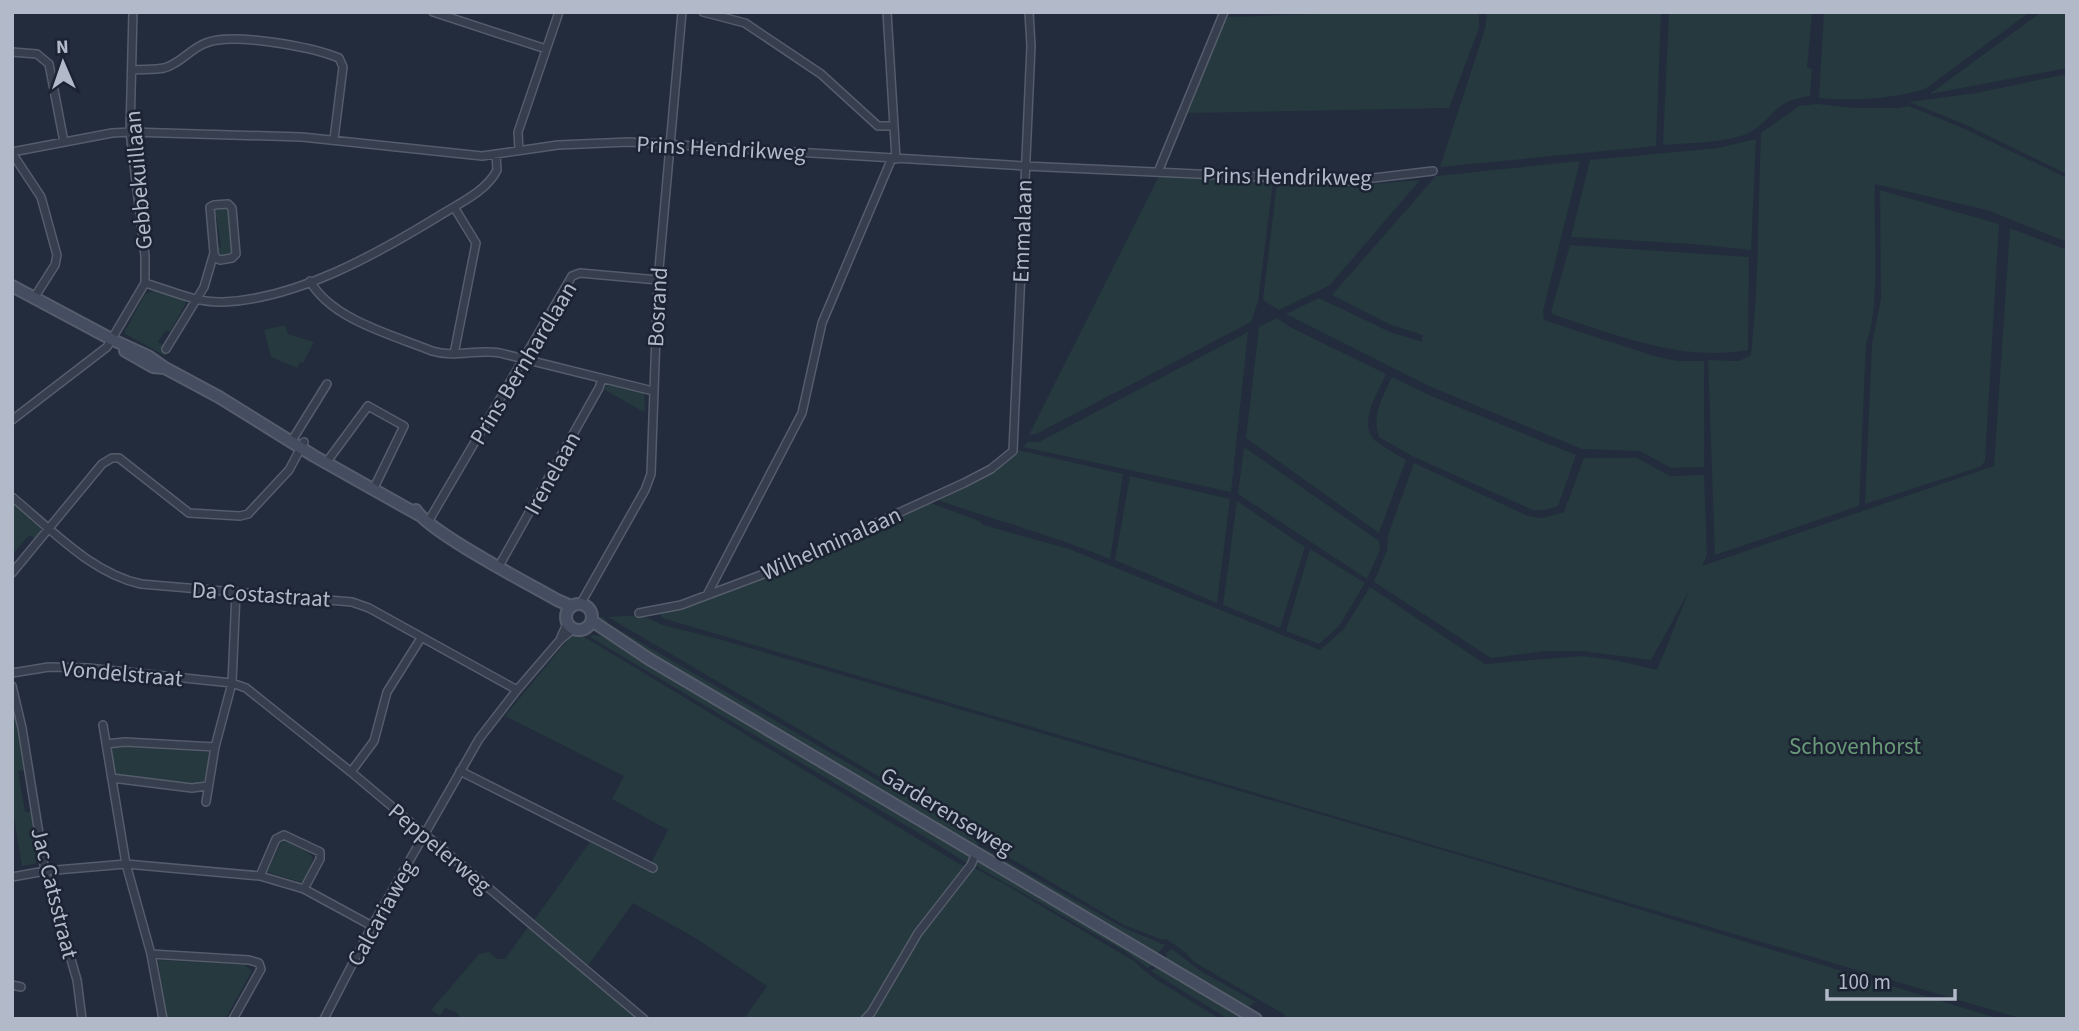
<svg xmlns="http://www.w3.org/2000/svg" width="2079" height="1031" viewBox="0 0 2079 1031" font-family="'Source Sans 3',sans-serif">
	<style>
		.green { fill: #25393e }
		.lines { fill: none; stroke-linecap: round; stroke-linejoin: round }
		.minor-casing { stroke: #555c6b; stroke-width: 10 }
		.secondary-casing { stroke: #555c6b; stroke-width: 14 }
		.minor { stroke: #373e4d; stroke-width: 7 }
		.secondary { stroke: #454d60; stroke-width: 10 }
		.labels { text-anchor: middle; stroke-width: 5; stroke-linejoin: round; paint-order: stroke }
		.street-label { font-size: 23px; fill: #b2b9c9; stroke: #1c2332 }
		.park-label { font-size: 23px; fill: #699a78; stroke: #1c2332 }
	</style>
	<rect width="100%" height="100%" fill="#232c3d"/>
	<!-- green -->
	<path class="green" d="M1383,12H1479V28L1449,108L1187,113L1226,17Z
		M1487,12H1661L1656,146L1440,167L1485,29Z
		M1669,12H1812L1807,68L1812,69L1810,96C1770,102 1778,116 1750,132C1731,143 1685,143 1663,145Z
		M1824,12H2030L1925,89C1890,99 1855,101 1819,98Z
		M2041,12H2067V68L1930,94Z
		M2067,74V174L1964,124L1909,102L1976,93Z
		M1817,104L1855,108H1899L1909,106L1965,129L2067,178V242L1987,210L1875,184C1873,222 1881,312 1866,343L1859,506L1715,555L1708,360L1739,361L1751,355C1759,282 1758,206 1761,133L1799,106Z
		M1756,139L1751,250L1693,244L1571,237L1590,160L1718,148Z
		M1580,161L1543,311L1544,320L1654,356L1677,361H1704V467L1671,468L1640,451L1582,449L1431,387L1286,314L1319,298L1390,332L1422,342L1423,335L1391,325L1332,295L1436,176Z
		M1159,176L1273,182L1258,301L1251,322L1036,434L1029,435Z
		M1420,180L1330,285L1279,310L1263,300L1277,182L1350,186Z
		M1880,190L1999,224L1985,461L1980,467L1865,504L1872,344L1881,299Z
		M226,207L229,210L233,253L229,256H220L215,246L221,248L217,219L212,214L214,208Z
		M2010,228L2067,250V1019H2023L662,618L660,614L663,612L682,607L928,502L979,521L983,525L1069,549L1320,650L1344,629L1370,587L1485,664L1582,656L1615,660L1657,670L1689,591L1651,660L1582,651H1546L1491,658L1374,582L1387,550L1388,535L1414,463L1528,516L1543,518L1564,512L1584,458H1637L1670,476L1704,475L1707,555L1702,566L1994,466Z
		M1570,245L1749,257L1748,350C1680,362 1618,335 1554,315L1551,312Z
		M156,290L184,299L186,303L170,332L166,330L158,342L164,346L162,349L168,352L165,356L124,333L145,294Z
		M1277,318L1290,327L1386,374C1378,393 1356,426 1377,442C1386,449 1397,454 1406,460L1379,533L1246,438L1259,327Z
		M285,325L288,334L314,342L303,363L300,362L297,368L271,357L264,330Z
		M1248,332L1231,492L1023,447L1028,442H1039Z
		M1392,377L1429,395L1576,455L1558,506L1545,510H1533L1412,456L1379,437C1371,415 1383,397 1392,377Z
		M611,384L644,393L645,410L642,411L605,390L604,387Z
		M1244,447L1379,541L1380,550L1367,579L1238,494Z
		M1018,450L1123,474L1110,559C1053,535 993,520 935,499L992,472Z
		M1130,476L1230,499L1217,603L1115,560Z
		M12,500L42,527L36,539L29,535L12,555Z
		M1237,501L1305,547L1280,628L1223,605Z
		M1310,549L1365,583L1339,626L1319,644L1286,631Z
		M641,615L663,625L722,640L1490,864L2000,1019H1289L1282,1013L1194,962L1185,952L1166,939L1163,940L1124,925L988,845L953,820L608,617Z
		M595,616L603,617L609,624L951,823L978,842L977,849L642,650Z
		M578,633L956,862L970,869L972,867C982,871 991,878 1001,882L1134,961L1152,977L1220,1019H744L767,986L697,939L633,903L587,967L532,923L590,842L647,871L668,830L612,799L624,776L505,716L571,636Z
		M592,635L602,636L908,819L970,854L971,859L968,864L937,844L590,637Z
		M12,702L25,770L18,771L25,812H32L39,859L35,864L22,866L12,805Z
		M125,747L210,752L204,782L192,785L116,774L111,748Z
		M286,840L310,854L313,858L304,883L267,872L281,843Z
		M982,847L1124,928L1165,945L1157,954L979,850Z
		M981,860L1155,963L1148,968L1126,952L974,865Z
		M528,927L639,1019H461L456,1012L445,1008L440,1016L431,1010L479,954L489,952L497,959H505Z
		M1172,949L1202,972L1256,1002L1247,1008L1167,960L1166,953Z
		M158,960L245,965L252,971L225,1019H167Z
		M1159,966L1246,1019H1228L1151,971Z"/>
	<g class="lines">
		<defs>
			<path id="minor" d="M433,12L546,49
				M703,12L745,23L821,74L878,126H894
				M887,12L896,159
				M12,52L37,54L49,64L64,142
				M132,70C142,69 154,70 164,68C180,64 191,48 206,43C233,32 312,47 339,58L343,67L334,139
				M519,150L518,132L559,12
				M12,152L112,133L130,132L302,137L482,156L558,145L629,142L1025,166L1348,181L1433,171
				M12,153L41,197L57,255L55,265L34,298
				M1158,172L1224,12
				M310,281C332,320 393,335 432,351C454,358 477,349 500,353L653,391
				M145,283C169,290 197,303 223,302C297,299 377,254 439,216C458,204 487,191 497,170L496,155
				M166,349L204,287L214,253L210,207L214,205L228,204L232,208L236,254L232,258L220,260L216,258L214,253
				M454,354L476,243L454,207
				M12,420L107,347L145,283V256L130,132L133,12
				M291,442L327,384
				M326,463L368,406L404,426L373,490
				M12,497C51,529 91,573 141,584L352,602L369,608L517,690
				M428,522L572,276L580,273L658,280
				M499,566L599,388L602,379
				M12,573L102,464L112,458H119L189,513L240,516L248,514L289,470L304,442
				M707,595L802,413L822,323L892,158
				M581,603L645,490L651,474L658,280L682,12
				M639,613L681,605L769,572L964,483L991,469L1013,451L1031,46L1029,12
				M561,637L567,624
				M12,673L49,667L88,668L232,683L246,688L351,772L644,1019
				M12,686L22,728L45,871L77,980L82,1019
				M103,725L126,864L151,954L163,1019
				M106,744L125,742L215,747
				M460,771L653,868
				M351,772L374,741L387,692L421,638
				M112,778L192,788L207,786
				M206,802L215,747L232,683L236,593
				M12,877L45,871L126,864L260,876
				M304,889L320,859V852L284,835L276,839L260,876L304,889L372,926
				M151,954L249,960L259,963L261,969L233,1019
				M12,985L21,987
				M324,1019L372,926L479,739L517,690L560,640L573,629
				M865,1019L871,1013L918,933L971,865L976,853"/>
			<path id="secondary" d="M12,286L113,340L148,356L165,368L219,397L314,456L419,515
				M125,351L153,367L164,368
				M416,510C429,532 529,584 557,600L571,606
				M566 617a13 13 0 1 1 26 0a13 13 0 1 1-26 0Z
				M592,621L649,659L1256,1019"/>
		</defs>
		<!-- minor casing -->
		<use href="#minor" class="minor-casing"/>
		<!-- secondary casing -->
		<use href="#secondary" class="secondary-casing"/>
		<!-- minor -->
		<use href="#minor" class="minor"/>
		<!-- secondary -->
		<use href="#secondary" class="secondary"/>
	</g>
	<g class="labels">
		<!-- street labels -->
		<g class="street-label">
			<text transform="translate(721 148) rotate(3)" y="8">Prins Hendrikweg</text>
			<text transform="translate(1287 176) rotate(1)" y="8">Prins Hendrikweg</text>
			<text transform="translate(138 180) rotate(-95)" y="8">Gebbekuillaan</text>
			<text transform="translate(1022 231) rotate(-88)" y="8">Emmalaan</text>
			<text transform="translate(657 307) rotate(-87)" y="8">Bosrand</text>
			<text transform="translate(523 363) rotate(-59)" y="8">Prins Bernhardlaan</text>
			<text transform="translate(552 473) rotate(-61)" y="8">Irenelaan</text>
			<text transform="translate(831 543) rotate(-24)" y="8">Wilhelminalaan</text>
			<text transform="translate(261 594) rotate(4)" y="8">Da Costastraat</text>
			<text transform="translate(122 673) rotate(5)" y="8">Vondelstraat</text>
			<text transform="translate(947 811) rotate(31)" y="8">Garderenseweg</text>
			<text transform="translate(440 848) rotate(40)" y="8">Peppelerweg</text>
			<text transform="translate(55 893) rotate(76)" y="8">Jac Catsstraat</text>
			<text transform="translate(381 913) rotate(-61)" y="8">Calcariaweg</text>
		</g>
		<!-- park labels -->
		<g class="park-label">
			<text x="1855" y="754">Schovenhorst</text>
		</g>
	</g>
	<!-- border -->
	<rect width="2079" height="1031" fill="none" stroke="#b2b9c9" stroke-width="28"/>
	<!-- north arrow -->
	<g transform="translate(63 63) rotate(358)" stroke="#1c2332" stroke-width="5" paint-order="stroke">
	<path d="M0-5L12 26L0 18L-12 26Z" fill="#b2b9c9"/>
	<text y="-10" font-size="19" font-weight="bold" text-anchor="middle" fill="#b2b9c9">N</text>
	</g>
	<!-- scale -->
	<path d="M1827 989v10h128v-10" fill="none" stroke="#b2b9c9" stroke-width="3.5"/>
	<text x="1838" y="989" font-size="21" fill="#b2b9c9" stroke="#1c2332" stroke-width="5" paint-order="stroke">100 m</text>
</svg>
